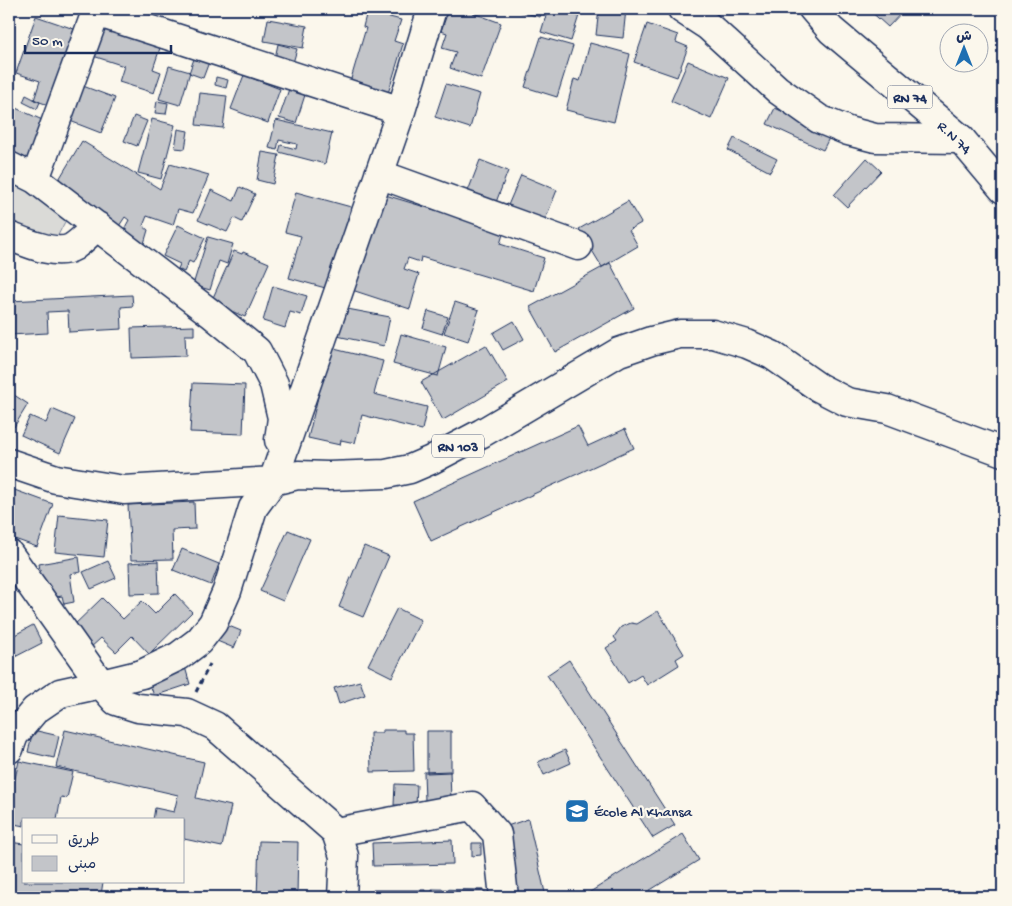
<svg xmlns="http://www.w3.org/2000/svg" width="1012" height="906" viewBox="0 0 1012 906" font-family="'Gochi Hand','Playpen Sans Arabic',sans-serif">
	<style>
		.green { fill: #dadad7; stroke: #7a849a }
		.building { fill: #c3c5c9; stroke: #1b2f5e }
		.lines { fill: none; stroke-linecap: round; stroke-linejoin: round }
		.minor-casing { stroke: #1b2f5e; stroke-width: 31 }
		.major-casing { stroke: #1b2f5e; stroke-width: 31 }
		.path { stroke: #1b2f5e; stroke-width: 3; stroke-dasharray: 5 4; stroke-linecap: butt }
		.minor { stroke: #fbf7ec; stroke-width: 28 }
		.major { stroke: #fbf7ec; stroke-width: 28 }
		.labels { text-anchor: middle; stroke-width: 4.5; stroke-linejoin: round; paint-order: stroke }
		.shield { fill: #fbf7ec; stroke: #5e6b89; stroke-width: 1 }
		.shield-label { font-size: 14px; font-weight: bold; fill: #1b2f5e }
		.street-label { font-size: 15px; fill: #1b2f5e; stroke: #fbf7ec }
		.poi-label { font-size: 15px; fill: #1b2f5e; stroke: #fbf7ec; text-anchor: start }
	</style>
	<rect width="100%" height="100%" fill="#fbf7ec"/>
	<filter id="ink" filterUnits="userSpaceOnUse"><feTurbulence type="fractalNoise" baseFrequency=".02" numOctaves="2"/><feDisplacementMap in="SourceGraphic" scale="10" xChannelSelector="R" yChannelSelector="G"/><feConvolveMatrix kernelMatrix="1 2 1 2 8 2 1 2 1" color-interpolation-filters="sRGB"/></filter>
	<g filter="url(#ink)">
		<!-- green -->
		<path class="green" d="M9,180L30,190L67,218L55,241L9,226Z"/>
		<!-- building -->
		<path class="building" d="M449,9H462L501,23L481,79L450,68L456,52L442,48L447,33L441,31Z
			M511,9H543L540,17Z
			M548,9H581L571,41L541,32Z
			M599,9H626L623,38L596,35Z
			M868,9H905L888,27Z
			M367,11L401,20L394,41L403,44L386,100L348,89L366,28L363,27Z
			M36,16L74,29L67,50L74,52L54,107L34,100L40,81L16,73Z
			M268,19L307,26L303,48L264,41Z
			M101,24L161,45L153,69L161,72L154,93L119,82L124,66L90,55Z
			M647,24L678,35L676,42L688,47L677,77L634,62Z
			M541,37L573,46L557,97L525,87Z
			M590,43L630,54L614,122L566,110L574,79L580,81Z
			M278,44L297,49L293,63L275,58Z
			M195,56L209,62L203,78L189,73Z
			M688,61L729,78L711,119L671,101Z
			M169,66L190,72L180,105L159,99Z
			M244,75L280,89L268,123L231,109Z
			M216,77L228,80L226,88L215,85Z
			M446,84L480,94L470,128L435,117Z
			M83,86L115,98L101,133L70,121Z
			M289,89L305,95L296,123L279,118Z
			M200,93L227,96L223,128L196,125Z
			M26,95L40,102L37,109L23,102Z
			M157,101L168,103L166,114L155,113Z
			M9,105L49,123L32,161L9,150Z
			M775,108L831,134L823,150L767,124Z
			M134,116L147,121L137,146L124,141Z
			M152,119L175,125L161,179L138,173Z
			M276,120L332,133L325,164L279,152L281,145L296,149L297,144L279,140L277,150L269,148Z
			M178,129L188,131L185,149L175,148Z
			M734,138L777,159L770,172L728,150Z
			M82,141L160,189L170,164L209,175L193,213L178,209L173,225L147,216L143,226L148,230L143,247L122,233L129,220L125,217L115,232L55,186Z
			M262,152L279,155L273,184L257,180Z
			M867,158L881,171L847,207L834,195Z
			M480,160L508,171L493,210L465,199Z
			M521,175L557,190L543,225L506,210Z
			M240,187L255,194L242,222L234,218L227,232L198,220L211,190L234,201Z
			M296,192L351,207L329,289L289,278L301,236L285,232Z
			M382,194L504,231L500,244L544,258L534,291L421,257L420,262L408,258L404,269L419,274L414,290L415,291L410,309L352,290Z
			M628,201L641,223L629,230L638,246L602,267L579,229Z
			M178,225L205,238L193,263L189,261L184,272L178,269L180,264L163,256Z
			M208,237L233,244L227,264L219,261L210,290L193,285Z
			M234,251L242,254L243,252L269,263L245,317L211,302Z
			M610,263L634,308L555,352L530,307Z
			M273,286L307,296L301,315L290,312L285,328L263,321Z
			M132,295L133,306L121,307L122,329L69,332L68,311L47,312L48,333L9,335V301Z
			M455,302L479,310L468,341L444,333Z
			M342,308L390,317L384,346L337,336Z
			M428,311L448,317L442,334L423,328Z
			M514,321L524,339L503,350L493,333Z
			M194,326V335H185L186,356L132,358L131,328Z
			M401,334L446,347L438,376L393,364Z
			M486,345L508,382L443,420L421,382Z
			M330,348L383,361L374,394L427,407L422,430L362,415L355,443L341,440L340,445L308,438Z
			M193,383L245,385L243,434L190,432Z
			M11,393L28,404L14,427L9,424V397Z
			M52,409L75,419L60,453L21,435L30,416L46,423Z
			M578,426L588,446L625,429L634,448L431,541L413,501Z
			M9,488L53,504L37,547L9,537Z
			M194,502L195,529L172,530L173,559L131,560L128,505Z
			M59,515L108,520L104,557L55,552Z
			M288,530L310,539L283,601L260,591Z
			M364,546L389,556L363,617L339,607Z
			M182,549L219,564L211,585L173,570Z
			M79,557L81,572L70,574L74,602L64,604L62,596L45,599L39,564Z
			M108,561L116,578L91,589L83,572Z
			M158,561L159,593L130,594L129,563Z
			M175,594L192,612L149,654L132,636L116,652L101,638L89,649L70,629L102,598L123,619L142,601L155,614Z
			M397,608L421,620L392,677L368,665Z
			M658,611L684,654L676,659L679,665L647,685L641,675L628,683L606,648L617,641L614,637L621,627L631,623L637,624Z
			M224,624L241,631L234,648L217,641Z
			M33,625L42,643L9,660V638Z
			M569,660L675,825L653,838L547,675Z
			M185,667L190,684L154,696L148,678Z
			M360,681L365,695L339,704L334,688Z
			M33,730L59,736L54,758L28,752Z
			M65,730L204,762L196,798L231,806L222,847L184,839V820H153L155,808L174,812L178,795L56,767Z
			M382,730H404V733H413L414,771L371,772L370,733H382Z
			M427,731H451V772L427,773Z
			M565,750L571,763L544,775L538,762Z
			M19,761L73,772L67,798L61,797L57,820H24V826L9,823V804Z
			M450,771L451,800L425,801L424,772Z
			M395,784L417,785L416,806L394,805Z
			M528,819L546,897H518L501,828Z
			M683,834L699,860L639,897H582Z
			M452,840L453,864L373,866L372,843Z
			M259,841L298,842L297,897H257Z
			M9,842L24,844V882H103L101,895L113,897H9Z
			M472,843H481V855L472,856Z
			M432,889L484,890V897H432Z
			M373,890H425V897H373Z"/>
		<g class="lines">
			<defs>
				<path id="minor" d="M682,9L708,26L778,90L819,119L848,131L875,138L961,139
					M96,12L401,111
					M9,166L35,179L213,315L257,351L274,384L282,418L279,440
					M379,174L578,246
					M35,179L97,9
					M9,236C25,242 56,257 73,247C82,241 89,233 97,226
					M9,463L56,479L124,490L273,481
					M273,481L401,111L432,9
					M9,554L101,684L116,701L138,708L187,713L215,726L336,832L344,856L342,897
					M336,832L472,806L497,834L504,897"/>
				<path id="major" d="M813,9L831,30L961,139L1003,189
					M9,749L14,735L35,710L60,693L101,684L142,674L179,656L199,641L213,623L227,591L253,508L273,481L298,475L328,476L386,474L410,469L431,460L482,433L619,352L651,341L680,334H713L747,344L772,355L818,387L847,402L887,409L1003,452"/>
			</defs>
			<!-- minor casing -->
			<use href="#minor" class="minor-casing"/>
			<!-- major casing -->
			<use href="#major" class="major-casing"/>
			<!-- path -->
			<path class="path" d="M196,692L210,664"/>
			<!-- minor -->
			<use href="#minor" class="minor"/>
			<!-- major -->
			<use href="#major" class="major"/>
		</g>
	</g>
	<!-- icons -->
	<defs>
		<symbol id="school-square" viewBox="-11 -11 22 22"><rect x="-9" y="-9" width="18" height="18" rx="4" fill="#1f6fb2" stroke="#fbf7ec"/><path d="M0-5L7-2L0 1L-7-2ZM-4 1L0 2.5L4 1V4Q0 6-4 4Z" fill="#fff"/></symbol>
	</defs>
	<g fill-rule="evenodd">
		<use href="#school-square" x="563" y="797" width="28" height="28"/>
	</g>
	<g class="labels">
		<!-- shield labels -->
		<g class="shield">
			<rect x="887.5" y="85.5" width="45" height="23" rx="4"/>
			<rect x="432" y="434.5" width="52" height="23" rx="4"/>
		</g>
		<g class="shield-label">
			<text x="910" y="102">RN 74</text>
			<text x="458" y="451">RN 103</text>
		</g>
		<!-- street labels -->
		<g class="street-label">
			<text transform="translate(955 137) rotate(44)" y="5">R.N 74</text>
		</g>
		<!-- poi labels -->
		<g class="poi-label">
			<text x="594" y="816">École Al Khansa</text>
		</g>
	</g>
	<!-- margin -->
	<rect width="1012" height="906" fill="none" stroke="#fbf7ec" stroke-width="30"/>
	<rect x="15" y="15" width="982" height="876" fill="none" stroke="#1b2f5e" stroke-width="2" filter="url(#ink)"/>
	<!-- legend -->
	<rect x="22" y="818" width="162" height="65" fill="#fbf7ec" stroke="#a1a7b3"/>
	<rect x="32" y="835" width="25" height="8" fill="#fbf7ec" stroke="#a1a7b3"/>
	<text x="68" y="844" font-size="15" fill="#1b2f5e">طريق</text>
	<rect x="32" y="856" width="25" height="15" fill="#c3c5c9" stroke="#a1a7b3"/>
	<text x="68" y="868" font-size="15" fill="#1b2f5e">مبنى</text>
	<!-- north arrow -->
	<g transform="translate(964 48)"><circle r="24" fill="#fbf7ec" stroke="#a1a7b3"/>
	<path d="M0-4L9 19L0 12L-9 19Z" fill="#1f6fb2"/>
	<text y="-8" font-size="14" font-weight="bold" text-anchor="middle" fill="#1b2f5e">ش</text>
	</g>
	<!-- scale -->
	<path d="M25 45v8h146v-8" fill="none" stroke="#1b2f5e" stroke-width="2.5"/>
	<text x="32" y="45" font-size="15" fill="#1b2f5e" stroke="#fbf7ec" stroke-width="4" paint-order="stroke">50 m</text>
</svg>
